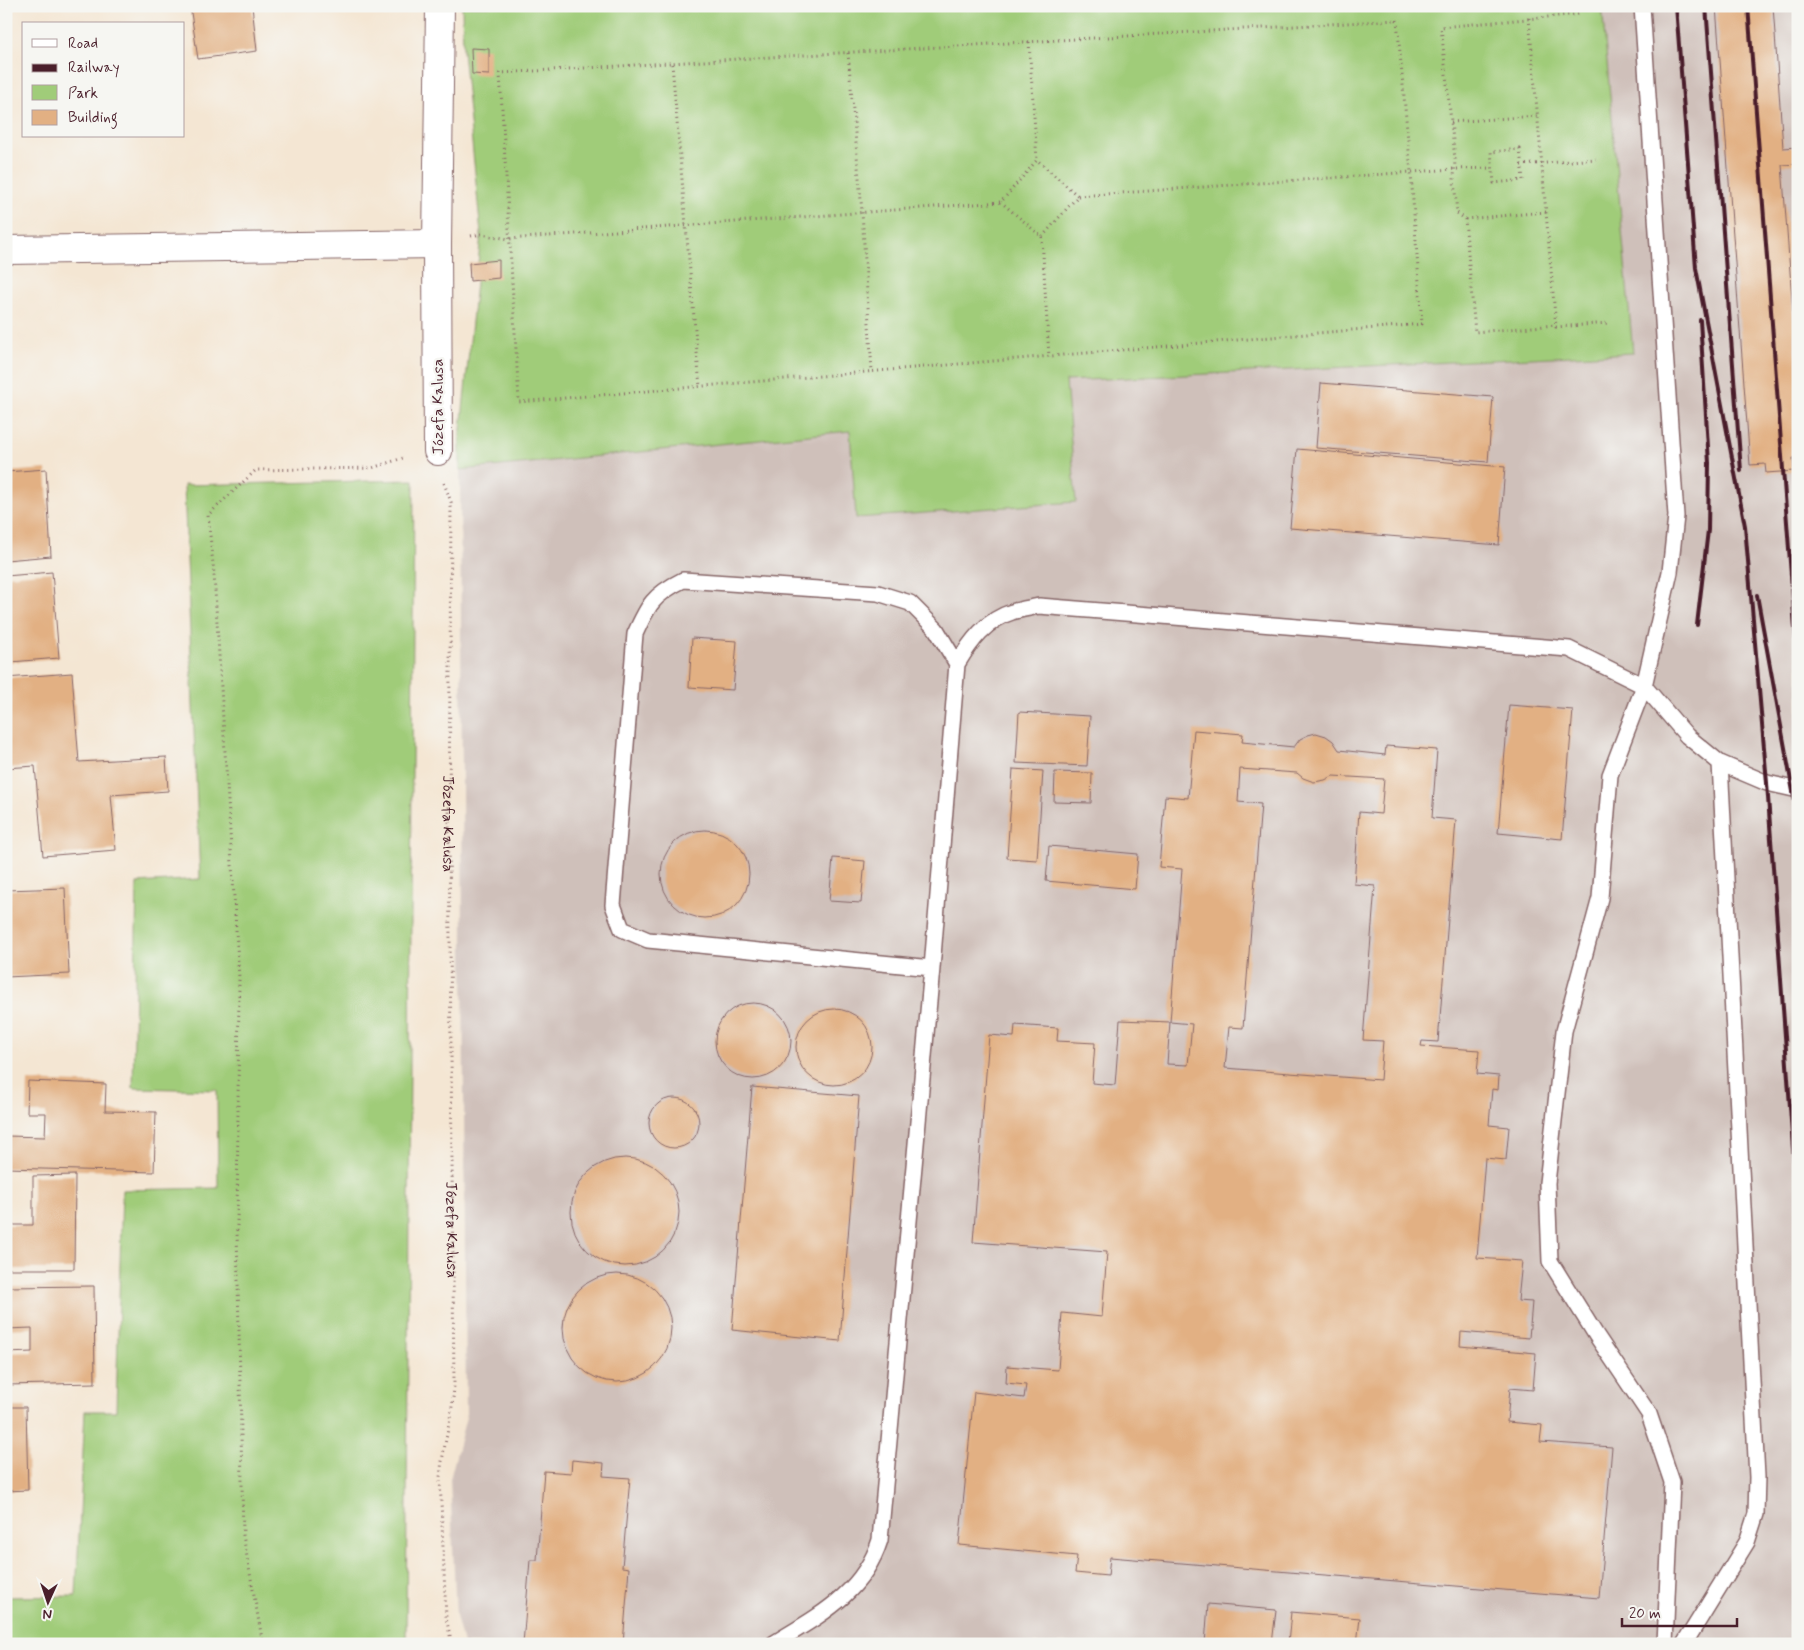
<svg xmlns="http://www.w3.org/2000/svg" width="1804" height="1650" viewBox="0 0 1804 1650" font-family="Mynerve,sans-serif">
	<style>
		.industrial { fill: #cfc0ba }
		.green { fill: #a0cc79; stroke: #757652 }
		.building { fill: #e2b083; fill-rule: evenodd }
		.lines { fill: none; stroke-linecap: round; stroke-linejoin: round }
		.service-casing { stroke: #866566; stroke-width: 18 }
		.minor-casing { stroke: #866566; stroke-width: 30 }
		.path { stroke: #866566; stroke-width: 3; stroke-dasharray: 1 4; stroke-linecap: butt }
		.service { stroke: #fff; stroke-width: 15 }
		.minor { stroke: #fff; stroke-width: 28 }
		.rail { stroke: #4a1f2b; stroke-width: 4 }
		.labels { text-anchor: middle; stroke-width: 5; stroke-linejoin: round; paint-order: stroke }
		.street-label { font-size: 16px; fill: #4a1f2b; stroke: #f6f6f2 }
	</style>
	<rect width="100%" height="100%" fill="#f6f6f2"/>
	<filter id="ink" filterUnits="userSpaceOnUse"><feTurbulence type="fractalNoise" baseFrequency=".02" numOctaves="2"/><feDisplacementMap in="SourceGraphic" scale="10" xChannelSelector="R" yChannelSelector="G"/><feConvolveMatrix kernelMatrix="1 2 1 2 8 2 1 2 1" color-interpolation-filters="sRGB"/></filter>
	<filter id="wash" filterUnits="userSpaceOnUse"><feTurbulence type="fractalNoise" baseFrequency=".0096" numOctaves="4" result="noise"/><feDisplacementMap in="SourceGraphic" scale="20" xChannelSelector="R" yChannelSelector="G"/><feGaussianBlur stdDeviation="1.12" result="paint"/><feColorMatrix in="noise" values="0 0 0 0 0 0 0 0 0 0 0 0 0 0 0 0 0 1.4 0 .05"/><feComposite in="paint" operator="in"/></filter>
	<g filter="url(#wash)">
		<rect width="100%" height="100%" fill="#f4e6d3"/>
		<!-- industrial -->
		<path class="industrial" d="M1602,6H1798V1644H463L456,1616L450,1479L466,1417L460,470L850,431L1076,502L1065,381L1632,353Z"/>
		<!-- green -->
		<path class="green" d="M462,6H1602L1633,353L1066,381L1076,502L856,518L850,431L460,470V439L481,234L463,51Z
			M414,480L406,1644H6V1597L76,1596L85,1411H116L122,1190L218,1188L217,1090L133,1088L137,883L200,879L184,485Z"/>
		<g id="blocks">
			<!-- building -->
			<path class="building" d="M190,6H252L257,51L198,59Z
				M1716,6H1773L1783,148L1798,147V164L1782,165L1798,379V458H1793L1794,471L1766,473L1765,464L1750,465Z
				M471,48L489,49V75L472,74Z
				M499,260V278L470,281L469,263Z
				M1321,383L1493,397L1488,462L1316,448Z
				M1297,449L1505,467L1499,545L1290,528Z
				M46,469L51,556L6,560V472Z
				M52,572L59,658L11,662L6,600V576Z
				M692,638L737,641L733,690L689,687Z
				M72,673L79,762L166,757L168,791L111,795L116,850L43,856L35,766L6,768V678Z
				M1509,705L1573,710L1562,839L1498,833Z
				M1019,712L1090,716L1087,766L1016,763Z
				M1194,730L1243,734L1242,742L1294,747L1300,739L1308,735L1316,733L1326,736L1333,741L1339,750L1385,755L1386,746L1437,750L1432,818L1456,820L1438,1042L1422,1041L1421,1046L1479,1050L1477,1074L1499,1076L1498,1090L1492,1089L1489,1125L1509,1127L1506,1160L1485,1158L1477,1258L1522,1261L1518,1301L1532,1302L1529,1338L1461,1332L1460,1346L1536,1353L1533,1390L1510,1388L1507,1422L1542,1425L1540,1442L1612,1447L1599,1598L1110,1557L1108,1576L1075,1573L1077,1556L959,1545L974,1392L1024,1398L1026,1385L1006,1383L1007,1366L1058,1370L1062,1313L1102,1317L1107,1252L973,1242L989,1035L1014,1037L1015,1025L1058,1028L1057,1041L1095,1043L1092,1083L1115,1085L1120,1020L1170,1022L1167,1064L1188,1065L1192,1024L1170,1022L1182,869L1159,867L1165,796L1188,798ZM1240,769L1297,773L1303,778L1314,782L1325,780L1333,776L1384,779L1381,814L1359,812L1354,884L1375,886L1363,1040L1383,1041L1380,1080L1225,1068L1229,1027L1243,1028L1261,804L1238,802Z
				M1013,769L1043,771L1037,860L1007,858Z
				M1055,772L1092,773L1091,803L1054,802Z
				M661 874a44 44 0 1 1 88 0a44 44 0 1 1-88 0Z
				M1049,846L1138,854L1135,889L1046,881Z
				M833,858L865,861L861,903L829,901Z
				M65,888L69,974L6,977V890Z
				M715 1041a38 38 0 1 1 76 0a38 38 0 1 1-76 0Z
				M796 1047a38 38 0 1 1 76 0a38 38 0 1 1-76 0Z
				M28,1081L106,1084L105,1111L156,1112L154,1172L6,1168V1136L45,1137L46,1113H27Z
				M752,1087L859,1096L840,1341L732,1330Z
				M649 1123a25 25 0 1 1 50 0a25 25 0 1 1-50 0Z
				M571 1212a54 54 0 1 1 108 0a54 54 0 1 1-108 0Z
				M75,1175L74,1269H6V1225H33V1176Z
				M563 1328a54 54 0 1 1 108 0a54 54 0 1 1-108 0Z
				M94,1286L95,1383L6,1385V1353L32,1352V1328L6,1329V1287Z
				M6,1407H26L28,1490L6,1491Z
				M572,1460L604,1463L603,1476L630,1478L622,1567L629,1568L623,1644H523L530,1560H537L544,1471L571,1473Z
				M1208,1604L1276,1610L1272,1644H1205Z
				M1291,1612L1360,1618L1357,1644H1288Z"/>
		</g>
	</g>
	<g filter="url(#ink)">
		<use href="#blocks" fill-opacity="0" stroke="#866566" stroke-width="1"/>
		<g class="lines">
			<defs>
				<path id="service" d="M1642,6L1676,516L1670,572L1644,686L1610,775L1600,898L1564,1031L1547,1183L1550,1261L1596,1335L1649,1414L1672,1482L1665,1644
					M1720,763L1767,783L1798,790
					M932,968L648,940L622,929L613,905L635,634C648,605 653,595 683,580L878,593L910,603L936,629L957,664C971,641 986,620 1012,612C1021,609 1030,608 1039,606L1569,649L1644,686L1687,736L1720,763L1757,1477L1756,1514L1747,1542L1684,1644
					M773,1644C818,1616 863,1594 880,1540L932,968L957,664"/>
				<path id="minor" d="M6,250L437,244
					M438,451L437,244L440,6"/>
			</defs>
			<!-- service casing -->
			<use href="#service" class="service-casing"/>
			<!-- minor casing -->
			<use href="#minor" class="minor-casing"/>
			<!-- path -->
			<g class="path">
				<path d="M1529,18L1556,327L1609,323"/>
				<path d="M1397,20L1411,173L1422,324L519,402L500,73Z"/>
				<path d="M1029,42L1037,160"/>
				<path d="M848,53L862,212L872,372"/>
				<path d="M672,64L700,387"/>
				<path d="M1451,122L1537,116"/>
				<path d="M1520,149L1523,180L1494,183L1491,152Z"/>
				<path d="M1521,165L1596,159"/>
				<path d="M1078,196L1454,169L1492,168"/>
				<path d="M1546,212L1465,219L1457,213L1454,180L1455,159L1441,27L1580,14"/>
				<path d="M1465,219L1475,332L1556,325"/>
				<path d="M471,236L481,234L509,239L1001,202L1037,160L1078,196L1042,237L1001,202"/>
				<path d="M1042,237L1049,357"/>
				<path id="s1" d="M444,483L451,502L449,830L454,1384C453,1416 443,1445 440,1477L446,1618L452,1644"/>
				<path d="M263,1644L243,1535L237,1228L239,978L214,574L208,515L256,470L372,468L406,457"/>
			</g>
			<!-- service -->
			<use href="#service" class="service"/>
			<!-- minor -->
			<use href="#minor" class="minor"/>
			<!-- rail -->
			<path class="rail" d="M1676,6L1696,268L1745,526L1767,783L1798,1219
				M1706,6L1741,471
				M1748,6L1798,668
				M1757,595L1798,819
				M1697,625L1708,530L1709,463L1700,320"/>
		</g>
	</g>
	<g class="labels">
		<!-- street labels -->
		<g class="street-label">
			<text transform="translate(437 407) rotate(-90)" y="6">Józefa Kalusa</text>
			<text dy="6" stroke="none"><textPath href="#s1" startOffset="342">Józefa Kalusa</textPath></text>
			<text dy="6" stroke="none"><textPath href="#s1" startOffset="748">Józefa Kalusa</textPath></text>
		</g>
	</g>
	<!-- margin -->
	<rect width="1804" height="1650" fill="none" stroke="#f6f6f2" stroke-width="25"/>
	<!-- legend -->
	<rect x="22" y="22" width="162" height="115" fill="#f6f6f2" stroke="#b1a0a2"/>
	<rect x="32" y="39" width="25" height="8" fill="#ffffff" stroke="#b1a0a2"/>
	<text x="68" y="48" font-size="15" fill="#4a1f2b">Road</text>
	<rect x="32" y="64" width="25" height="8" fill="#4a1f2b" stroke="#b1a0a2"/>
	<text x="68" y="72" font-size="15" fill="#4a1f2b">Railway</text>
	<rect x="32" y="85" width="25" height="15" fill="#a0cc79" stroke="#b1a0a2"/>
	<text x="68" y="98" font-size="15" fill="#4a1f2b">Park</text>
	<rect x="32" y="110" width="25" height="15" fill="#e2b083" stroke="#b1a0a2"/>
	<text x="68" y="122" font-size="15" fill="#4a1f2b">Building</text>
	<!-- north arrow -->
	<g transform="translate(48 1602) rotate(183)" stroke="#f6f6f2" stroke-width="4" paint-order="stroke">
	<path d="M0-4L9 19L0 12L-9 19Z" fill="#4a1f2b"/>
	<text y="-8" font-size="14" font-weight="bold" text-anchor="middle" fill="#4a1f2b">N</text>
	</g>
	<!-- scale -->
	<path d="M1622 1618v8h115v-8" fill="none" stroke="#4a1f2b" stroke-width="2.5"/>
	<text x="1629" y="1618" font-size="15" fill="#4a1f2b" stroke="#f6f6f2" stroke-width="4" paint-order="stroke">20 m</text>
</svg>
